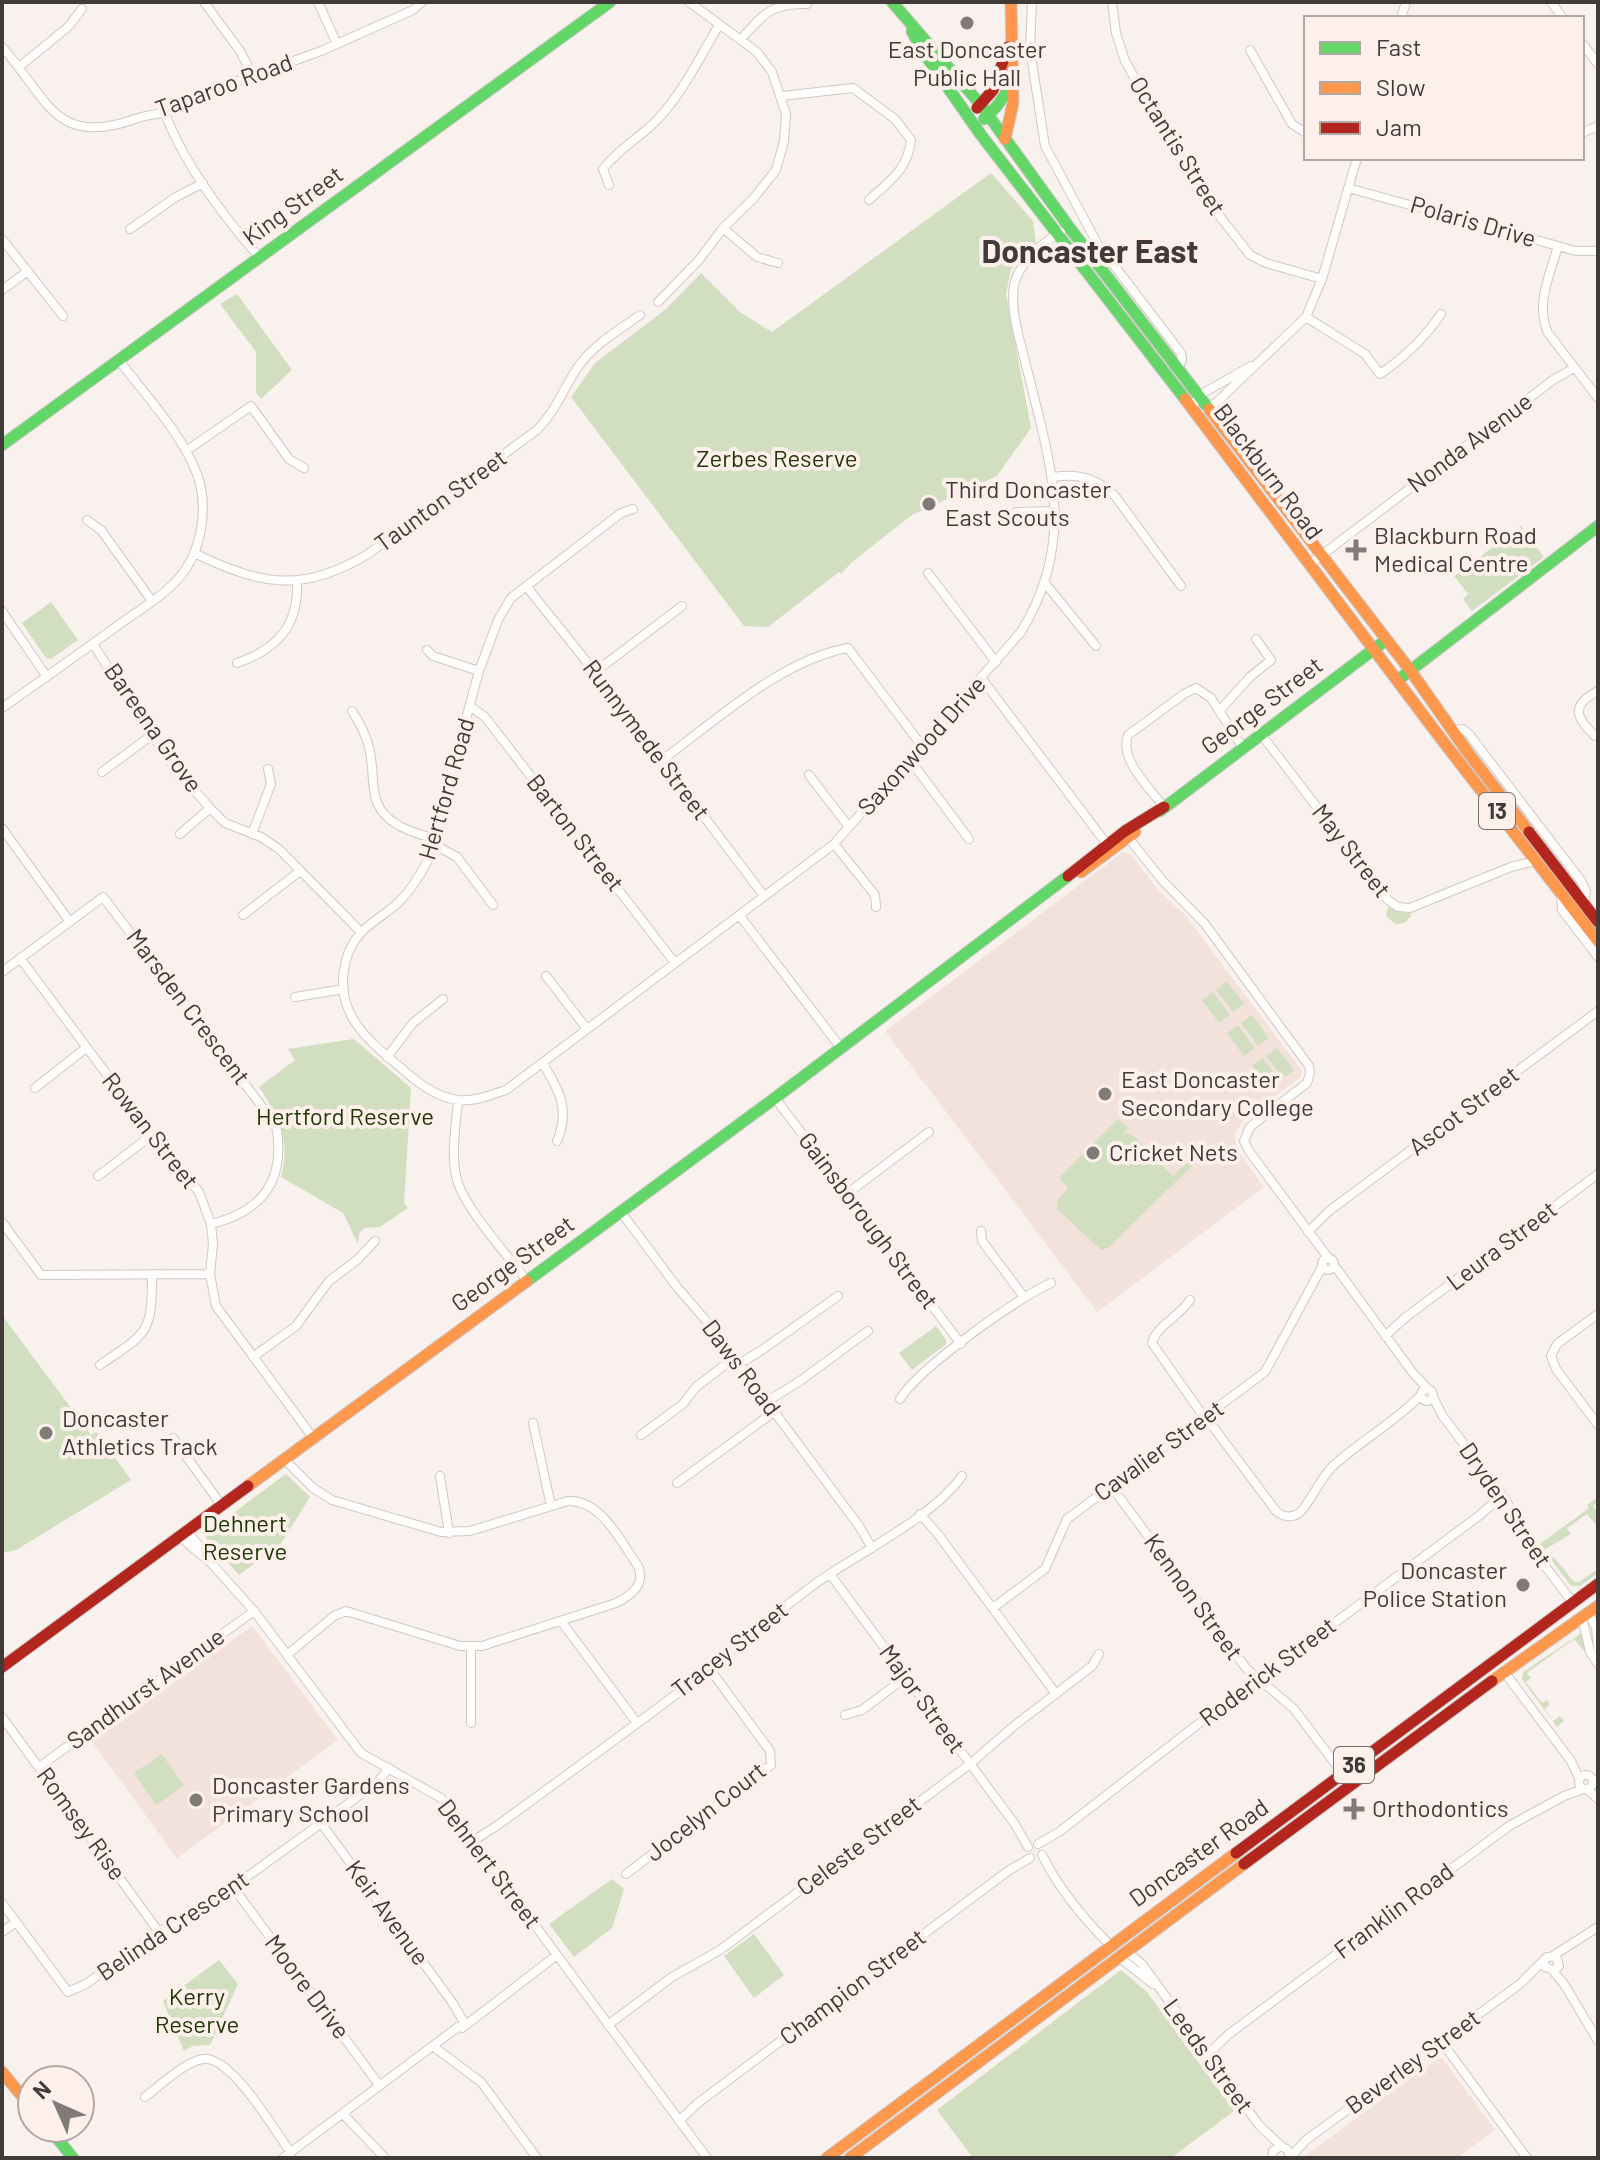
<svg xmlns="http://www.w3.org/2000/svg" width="1600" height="2160" viewBox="0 0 1600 2160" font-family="Barlow,sans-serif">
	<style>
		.education { fill: #f3e2dc }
		.green { fill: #d1dec0 }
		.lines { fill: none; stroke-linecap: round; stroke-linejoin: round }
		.street-casing { stroke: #cec8c6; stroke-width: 10 }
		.fast-casing { stroke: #cec8c6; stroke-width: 13 }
		.slow-casing { stroke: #cec8c6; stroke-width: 13 }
		.jam-casing { stroke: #cec8c6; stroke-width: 13 }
		.street { stroke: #fefdfc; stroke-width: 8 }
		.fast { stroke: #63d668; stroke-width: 11 }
		.slow { stroke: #ff974d; stroke-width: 11 }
		.jam { stroke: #b3261e; stroke-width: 11 }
		.poi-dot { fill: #817b78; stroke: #fdefea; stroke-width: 3 }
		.labels { text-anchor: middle; stroke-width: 8; stroke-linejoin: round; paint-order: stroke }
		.shield { fill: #fdefea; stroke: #79716e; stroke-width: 2 }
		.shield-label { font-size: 22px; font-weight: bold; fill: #403b39 }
		.poi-label { font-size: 24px; fill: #403b39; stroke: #fdefea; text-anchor: start }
		.street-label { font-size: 24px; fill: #403b39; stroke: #fdefea }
		.park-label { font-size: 24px; fill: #213809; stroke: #fdefea }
		.district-label { font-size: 32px; font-weight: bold; fill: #403b39; stroke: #fdefea }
	</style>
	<rect width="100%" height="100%" fill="#f9f1ee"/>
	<!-- education -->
	<path class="education" d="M1123,852L1131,854L1158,890L1186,916L1302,1071L1301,1077L1244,1119L1235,1134L1236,1148L1264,1187L1097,1312L885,1031Z
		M252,1626L338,1740L177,1858L92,1742Z
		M1438,2058L1443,2059L1495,2130L1461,2155L1462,2158H1302Z"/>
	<!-- green -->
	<path class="green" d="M991,173L1033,221L1036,243L1011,269L1006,294L1031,428L997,476L912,515L852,562L841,574L839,572L768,627L744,626L571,397L595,363L666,309L701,273L740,312L772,332Z
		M237,294L292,370L261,399L256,393V352L220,304Z
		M1521,526L1544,557L1472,611L1463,599L1468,594L1454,576Z
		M51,602L78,640L51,659L46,658L22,623Z
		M1388,907L1398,912L1410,913L1411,916L1404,923L1395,924L1386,916Z
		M1227,981L1244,1004L1233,1012L1216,990Z
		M1213,992L1230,1015L1219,1023L1202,1000Z
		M1252,1015L1269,1038L1258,1046L1241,1023Z
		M1238,1025L1255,1048L1244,1056L1227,1033Z
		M354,1039L411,1088L404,1203L408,1208L380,1227L364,1228L359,1234L358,1244L343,1213L281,1177C291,1141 279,1117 259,1087L295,1060L288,1049Z
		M1277,1048L1294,1070L1283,1078L1266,1056Z
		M1263,1058L1280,1081L1269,1089L1252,1066Z
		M1118,1119L1128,1128L1122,1135L1128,1133L1134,1136L1173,1176L1191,1159L1195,1163L1108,1248L1101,1250L1057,1209V1201L1068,1188L1059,1178Z
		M2,1315L91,1435L96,1432L131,1480L16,1550L2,1553Z
		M936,1326L946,1340V1344L912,1370L899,1353Z
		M286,1474L310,1497L280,1545L239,1575L206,1538V1533Z
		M1598,1497V1502L1593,1506L1598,1513V1527L1587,1514L1567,1528L1571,1534L1544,1550L1540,1544L1589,1508L1587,1505Z
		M1553,1556L1574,1582H1579L1595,1571L1598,1573L1580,1586H1571L1550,1558Z
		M1583,1632L1590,1658L1574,1639L1527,1673L1531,1678L1526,1682L1542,1703L1547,1700L1550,1704L1545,1709L1553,1721L1560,1716L1564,1721L1557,1727L1522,1679L1523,1672Z
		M162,1754L184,1786L156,1805L134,1773Z
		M612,1879L624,1889L612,1928L574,1957L549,1924Z
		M754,1934L784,1975L754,1998L724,1956Z
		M219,1960L238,1984L210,2045L193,2046L184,2051L163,2001Z
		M1121,1970L1147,1992L1234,2111L1171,2158H973L937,2110Z"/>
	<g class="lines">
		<defs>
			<path id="street" d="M204,2L240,51L252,74
				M318,2L337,44
				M1032,2L1030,49L1045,146L1097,243L1181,353L1182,359L1178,370
				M1112,2L1116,33L1125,61L1196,186L1250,255L1266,263L1322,279
				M1551,2L1563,18
				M1401,18L1406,2
				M741,39C764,14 771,3 807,4
				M1582,43L1598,64
				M2,47C48,98 54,148 135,119C153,112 161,118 174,104L321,51L413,10L422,2
				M1250,50L1292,124L1306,133
				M19,67L68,27L82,9
				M782,96L853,88L895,119L911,140C908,169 890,181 869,200
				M165,114C186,167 222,214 259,257
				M1582,133L1598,126
				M609,185L603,169C621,146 640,138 658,119C683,92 700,57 719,25
				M1348,188L1558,246L1576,251H1598
				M723,228L757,257L778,263
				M130,229L176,197L203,183
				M2,239L63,316
				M1558,246C1550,275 1535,304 1548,333L1598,398
				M2,290L28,271
				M658,302L699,260L723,228L753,199L776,170L784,141L786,114L772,72L757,52L689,2
				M1306,317L1365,354L1380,374C1405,357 1424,339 1441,314
				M1192,409L1198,396L1251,366
				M1206,409L1218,401L1306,317L1322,279L1357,158
				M186,451L251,406L289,459L304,468
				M1053,477C1079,473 1097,478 1115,496L1181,586
				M633,509L621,513L511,598L498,620L479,671L427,862C419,877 411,890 399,902C379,920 358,927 348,954C330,1007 362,1036 400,1067C417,1082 435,1097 458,1100C475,1102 490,1095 506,1090L834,844L1021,632C1078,539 1050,463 1026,365C1020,340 1010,312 1014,286C1018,263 1042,243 1061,232
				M1005,518L1017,512L1055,511
				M87,520L101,530L152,601
				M194,553C261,585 302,594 368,554L537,430C556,411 563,389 578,367C593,345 619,330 640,315
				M1310,564L1553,380L1574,368
				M928,573L996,662
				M1045,583L1096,646
				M526,586L595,672L764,896
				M2,611L47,677
				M93,644L152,735L178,772L210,808L225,823L261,837L279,849L360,931
				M427,650L433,656L479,671
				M237,663C278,649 299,625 297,581
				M595,672L682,606
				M982,679L1109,847
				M471,707L485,717L675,963
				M2,708C42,680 82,652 121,623C140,610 163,596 179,578C202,551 209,507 197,474C181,432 145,395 118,359
				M1220,710L1250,677L1271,660L1256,639
				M352,711C360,724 367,736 370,752C376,781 366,807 398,825C409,832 423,835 435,839
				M1452,730L1463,729L1469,734L1582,882L1586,892L1584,903
				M1261,734L1388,900L1398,907L1410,908L1511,867L1535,861
				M1595,736C1575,717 1571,705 1598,691
				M662,760C717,720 781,660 848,648L922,746
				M910,760L969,839
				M102,772L152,735
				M809,775L849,827
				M1164,807C1149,787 1119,760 1128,735L1184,694L1196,688L1211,698L1243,748
				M2,828L70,922
				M180,834L210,808
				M252,834L271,784L268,769
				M1126,835L1162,880L1205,924L1309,1066L1310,1073L1307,1083L1250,1127L1244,1141L1249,1151L1329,1259
				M433,844L457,857L493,905
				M834,844L875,895L876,907
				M1561,894L1562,910L1598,957
				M243,915L300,871
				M740,916L841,1048
				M20,958L152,1135L199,1192L211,1224L213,1244L210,1274L216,1306L314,1439
				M2,972L103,897L276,1125C286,1179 264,1211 211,1224
				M546,976L587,1029
				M295,997L344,989
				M387,1057L413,1023L443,999
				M543,1064C560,1091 570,1110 557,1141
				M35,1088L86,1048
				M775,1098L961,1344
				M458,1100C456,1124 451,1152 456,1176C462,1206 507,1254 527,1281
				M98,1176L152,1135
				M848,1193L929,1132
				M621,1212L677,1287L709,1324L859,1526L872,1548
				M2,1222L41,1275L210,1274
				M981,1231L982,1241L1024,1297
				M1308,1232L1329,1211L1598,1011
				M1322 1264a6 6 0 1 1 12 0a6 6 0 1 1-12 0Z
				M1334,1265L1413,1373L1428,1389
				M1190,1300C1180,1316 1156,1326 1152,1343L1204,1417
				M1598,1314L1557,1344L1551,1356L1556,1369L1598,1425
				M1385,1336L1406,1317L1598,1174
				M253,1357L296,1326L329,1281L357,1260L375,1241
				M739,1364L762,1350L838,1296
				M100,1365C148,1332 152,1334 152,1274
				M1421 1395a6 6 0 1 1 12 0a6 6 0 1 1-12 0Z
				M1433,1397L1442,1415L1506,1500L1530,1546L1573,1603
				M900,1399C918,1369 1017,1298 1051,1283
				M766,1402L800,1381L868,1331
				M1205,1416L1276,1511C1282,1516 1291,1519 1299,1513C1308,1506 1320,1479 1332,1467C1360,1441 1394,1423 1421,1395
				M533,1423L551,1506
				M641,1435L683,1404L696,1387L734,1358
				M173,1438L222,1506
				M285,1460L313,1488L332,1500L441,1532L470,1531L568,1501C601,1499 621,1542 638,1566C646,1584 632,1595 616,1603L482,1646H460L346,1611L334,1616L287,1655
				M440,1476L449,1533
				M677,1483L774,1412
				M1111,1486L1246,1668L1294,1709L1343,1774
				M920,1514L937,1533L1056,1694
				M188,1532L207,1556
				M180,1537L212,1564L254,1611L361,1753L441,1798L707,2158
				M830,1574L1014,1823L1028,1847
				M993,1608L1045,1569L1067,1519L1265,1372L1323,1265
				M1588,1613L1596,1627L1598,1649
				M1582,1617L1590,1652L1598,1664
				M561,1621L637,1723
				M471,1647V1723
				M1505,1673L1571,1761L1579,1778
				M845,1715L862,1710L906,1677
				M2,1717L159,1932
				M39,1767L254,1611
				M1579 1782a7 7 0 1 1 14 0a7 7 0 1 1-14 0Z
				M1587,1789L1598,1799
				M321,1823L452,2002L465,2024
				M473,1841L498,1825C566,1775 634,1727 700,1676C739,1645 775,1613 815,1584C858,1553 931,1519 962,1476
				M1038,1844L1059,1832L1193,1728L1480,1515L1502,1495
				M1042,1855C1059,1889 1083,1918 1110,1945
				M626,1874L771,1765L770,1751L709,1668
				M233,1887L380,2086
				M2,1903L68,1992L86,1984L159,1932L233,1887L378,1782L389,1768
				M2,1932L16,1922
				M1126,1951L1142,1964L1259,2125L1281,2146
				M1554,1955L1598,1927
				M1119,1957L1153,1984
				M1553,1971L1564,1984L1598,2041
				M608,2025L672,1977L720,1950L970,1764L1015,1725L1092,1666L1099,1654
				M462,2028L557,1955
				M1441,2041L1527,2158
				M434,2047L481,2082L537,2158
				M1207,2055L1229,2034L1509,1826L1564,1796L1584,1789
				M145,2097C158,2087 186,2061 203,2059C231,2055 275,2131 291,2153
				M343,2114L385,2158
				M679,2121L698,2103L1008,1871L1030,1858
				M283,2158L458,2027L465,2024
				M1272,2158L1273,2151L1281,2146L1288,2150L1290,2157
				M1290,2158L1306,2140L1520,1984L1547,1957L1556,1956L1559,1966L1555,1970L1545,1967L1544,1960"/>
			<path id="fast" d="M892,2L981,105L1069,227L1209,409
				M912,31L921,49L981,135L1185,399
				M984,119L997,106L1012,84
				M2,445L610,2
				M1398,680L1598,526
				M1160,811L1386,640
				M527,1281L775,1098L1068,876
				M49,2128L73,2158"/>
			<path id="slow" d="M1005,139L1013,103L1011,2
				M1185,399L1442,740L1598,941
				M1209,409L1410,670L1469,754L1529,832
				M1081,872L1135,832
				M248,1486L527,1281
				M1492,1681L1598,1606
				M2,2072L32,2108
				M827,2158L1236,1853
				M850,2158L1244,1864"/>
			<path id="jam" d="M977,108L993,90L1008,47
				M1529,832L1598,922
				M1068,876L1125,831L1164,807
				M2,1667L248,1486
				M1236,1853L1598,1584
				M1244,1864L1492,1681"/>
		</defs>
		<!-- street casing -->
		<use href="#street" class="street-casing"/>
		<!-- fast casing -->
		<use href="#fast" class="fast-casing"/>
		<!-- slow casing -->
		<use href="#slow" class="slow-casing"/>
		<!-- jam casing -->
		<use href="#jam" class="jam-casing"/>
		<!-- street -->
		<use href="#street" class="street"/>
		<!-- fast -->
		<use href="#fast" class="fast"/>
		<!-- slow -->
		<use href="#slow" class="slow"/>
		<!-- jam -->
		<use href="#jam" class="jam"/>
	</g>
	<!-- markers -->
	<g class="poi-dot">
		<circle cx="967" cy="23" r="8"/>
		<circle cx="929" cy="504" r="8"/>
		<path d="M1352 538h8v8h8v8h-8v8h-8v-8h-8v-8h8z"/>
		<circle cx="1105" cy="1094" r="8"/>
		<circle cx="1093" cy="1153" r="8"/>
		<circle cx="46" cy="1433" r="8"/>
		<circle cx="1523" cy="1585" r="8"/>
		<circle cx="196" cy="1800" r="8"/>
		<path d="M1350 1797h8v8h8v8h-8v8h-8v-8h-8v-8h8z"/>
	</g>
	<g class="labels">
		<!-- shield labels -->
		<g class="shield">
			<rect x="1479" y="793" width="36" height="36" rx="6"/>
			<rect x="1334" y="1747" width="40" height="36" rx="6"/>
		</g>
		<g class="shield-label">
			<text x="1497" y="819">13</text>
			<text x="1354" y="1773">36</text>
		</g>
		<!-- poi labels -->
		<g class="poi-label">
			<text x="967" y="58" text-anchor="middle">East Doncaster<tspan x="967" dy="28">Public Hall</tspan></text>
			<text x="945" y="498">Third Doncaster<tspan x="945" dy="28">East Scouts</tspan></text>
			<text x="1374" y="544">Blackburn Road<tspan x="1374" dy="28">Medical Centre</tspan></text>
			<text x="1121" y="1088">East Doncaster<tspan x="1121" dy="28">Secondary College</tspan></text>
			<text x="1109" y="1161">Cricket Nets</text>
			<text x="62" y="1427">Doncaster<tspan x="62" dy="28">Athletics Track</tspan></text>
			<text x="1507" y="1579" text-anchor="end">Doncaster<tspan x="1507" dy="28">Police Station</tspan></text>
			<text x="212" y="1794">Doncaster Gardens<tspan x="212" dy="28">Primary School</tspan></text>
			<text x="1372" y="1817">Orthodontics</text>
		</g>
		<!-- street labels -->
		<g class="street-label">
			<text transform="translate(224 86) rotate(-20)" y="8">Taparoo Road</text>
			<text transform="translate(1177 146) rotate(58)" y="8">Octantis Street</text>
			<text transform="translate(293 206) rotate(-36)" y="8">King Street</text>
			<text transform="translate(1473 222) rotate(16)" y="8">Polaris Drive</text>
			<text transform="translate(1470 443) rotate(-37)" y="8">Nonda Avenue</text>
			<text transform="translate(1268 472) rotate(53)" y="8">Blackburn Road</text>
			<text transform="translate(441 501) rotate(-36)" y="8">Taunton Street</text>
			<text transform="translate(1262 706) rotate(-37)" y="8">George Street</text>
			<text transform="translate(153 728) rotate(55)" y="8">Bareena Grove</text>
			<text transform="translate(646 740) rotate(53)" y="8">Runnymede Street</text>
			<text transform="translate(922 746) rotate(-48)" y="8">Saxonwood Drive</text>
			<text transform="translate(447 789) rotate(-74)" y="8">Hertford Road</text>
			<text transform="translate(575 833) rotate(52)" y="8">Barton Street</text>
			<text transform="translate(1351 851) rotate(52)" y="8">May Street</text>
			<text transform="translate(188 1007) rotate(53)" y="8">Marsden Crescent</text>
			<text transform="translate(1464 1111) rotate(-37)" y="8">Ascot Street</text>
			<text transform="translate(150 1131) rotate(52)" y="8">Rowan Street</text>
			<text transform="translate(868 1221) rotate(53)" y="8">Gainsborough Street</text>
			<text transform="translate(1502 1246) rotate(-37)" y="8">Leura Street</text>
			<text transform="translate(513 1264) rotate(-36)" y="8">George Street</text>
			<text transform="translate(741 1368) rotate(53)" y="8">Daws Road</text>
			<text transform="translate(1159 1451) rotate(-36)" y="8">Cavalier Street</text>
			<text transform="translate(1505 1505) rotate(56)" y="8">Dryden Street</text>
			<text transform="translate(1193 1597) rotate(54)" y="8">Kennon Street</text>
			<text transform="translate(730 1650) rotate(-38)" y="8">Tracey Street</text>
			<text transform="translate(1268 1672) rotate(-37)" y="8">Roderick Street</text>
			<text transform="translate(146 1689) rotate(-36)" y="8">Sandhurst Avenue</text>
			<text transform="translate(922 1699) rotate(54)" y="8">Major Street</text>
			<text transform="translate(706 1812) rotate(-38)" y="8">Jocelyn Court</text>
			<text transform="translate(81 1824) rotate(54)" y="8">Romsey Rise</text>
			<text transform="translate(859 1846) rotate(-37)" y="8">Celeste Street</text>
			<text transform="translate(1199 1853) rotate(-36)" y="8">Doncaster Road</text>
			<text transform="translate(489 1864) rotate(53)" y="8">Dehnert Street</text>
			<text transform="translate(1394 1911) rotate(-37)" y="8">Franklin Road</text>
			<text transform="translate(387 1913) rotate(54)" y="8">Keir Avenue</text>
			<text transform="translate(173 1926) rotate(-34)" y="8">Belinda Crescent</text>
			<text transform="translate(307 1987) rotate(53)" y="8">Moore Drive</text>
			<text transform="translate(853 1987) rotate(-37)" y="8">Champion Street</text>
			<text transform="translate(1208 2056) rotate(54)" y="8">Leeds Street</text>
			<text transform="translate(1413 2062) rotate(-36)" y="8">Beverley Street</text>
		</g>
		<!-- park labels -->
		<g class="park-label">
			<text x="777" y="467">Zerbes Reserve</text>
			<text x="345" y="1125">Hertford Reserve</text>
			<text x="245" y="1532">Dehnert<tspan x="245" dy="28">Reserve</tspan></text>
			<text x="197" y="2005">Kerry<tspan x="197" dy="28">Reserve</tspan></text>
		</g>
		<!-- district labels -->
		<g class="district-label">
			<text x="1090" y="263">Doncaster East</text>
		</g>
	</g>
	<!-- border -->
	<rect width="1600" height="2160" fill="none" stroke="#403b39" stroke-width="8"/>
	<!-- legend -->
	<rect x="1304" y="16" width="280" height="144" fill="#fdefea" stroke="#b1a7a3" stroke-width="2"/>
	<rect x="1320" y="42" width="40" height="12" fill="#63d668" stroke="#b1a7a3" stroke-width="2"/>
	<text x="1376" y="56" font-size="24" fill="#403b39">Fast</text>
	<rect x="1320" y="82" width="40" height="12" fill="#ff974d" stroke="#b1a7a3" stroke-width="2"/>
	<text x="1376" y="96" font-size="24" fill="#403b39">Slow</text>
	<rect x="1320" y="122" width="40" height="12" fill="#b3261e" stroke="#b1a7a3" stroke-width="2"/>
	<text x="1376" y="136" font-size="24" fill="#403b39">Jam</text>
	<!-- north arrow -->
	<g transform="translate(56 2104) rotate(315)"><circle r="38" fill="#fdefea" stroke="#b1a7a3" stroke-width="2"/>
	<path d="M0-6L14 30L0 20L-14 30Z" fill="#817b78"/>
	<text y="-12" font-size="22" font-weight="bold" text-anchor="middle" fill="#403b39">N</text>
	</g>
</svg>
